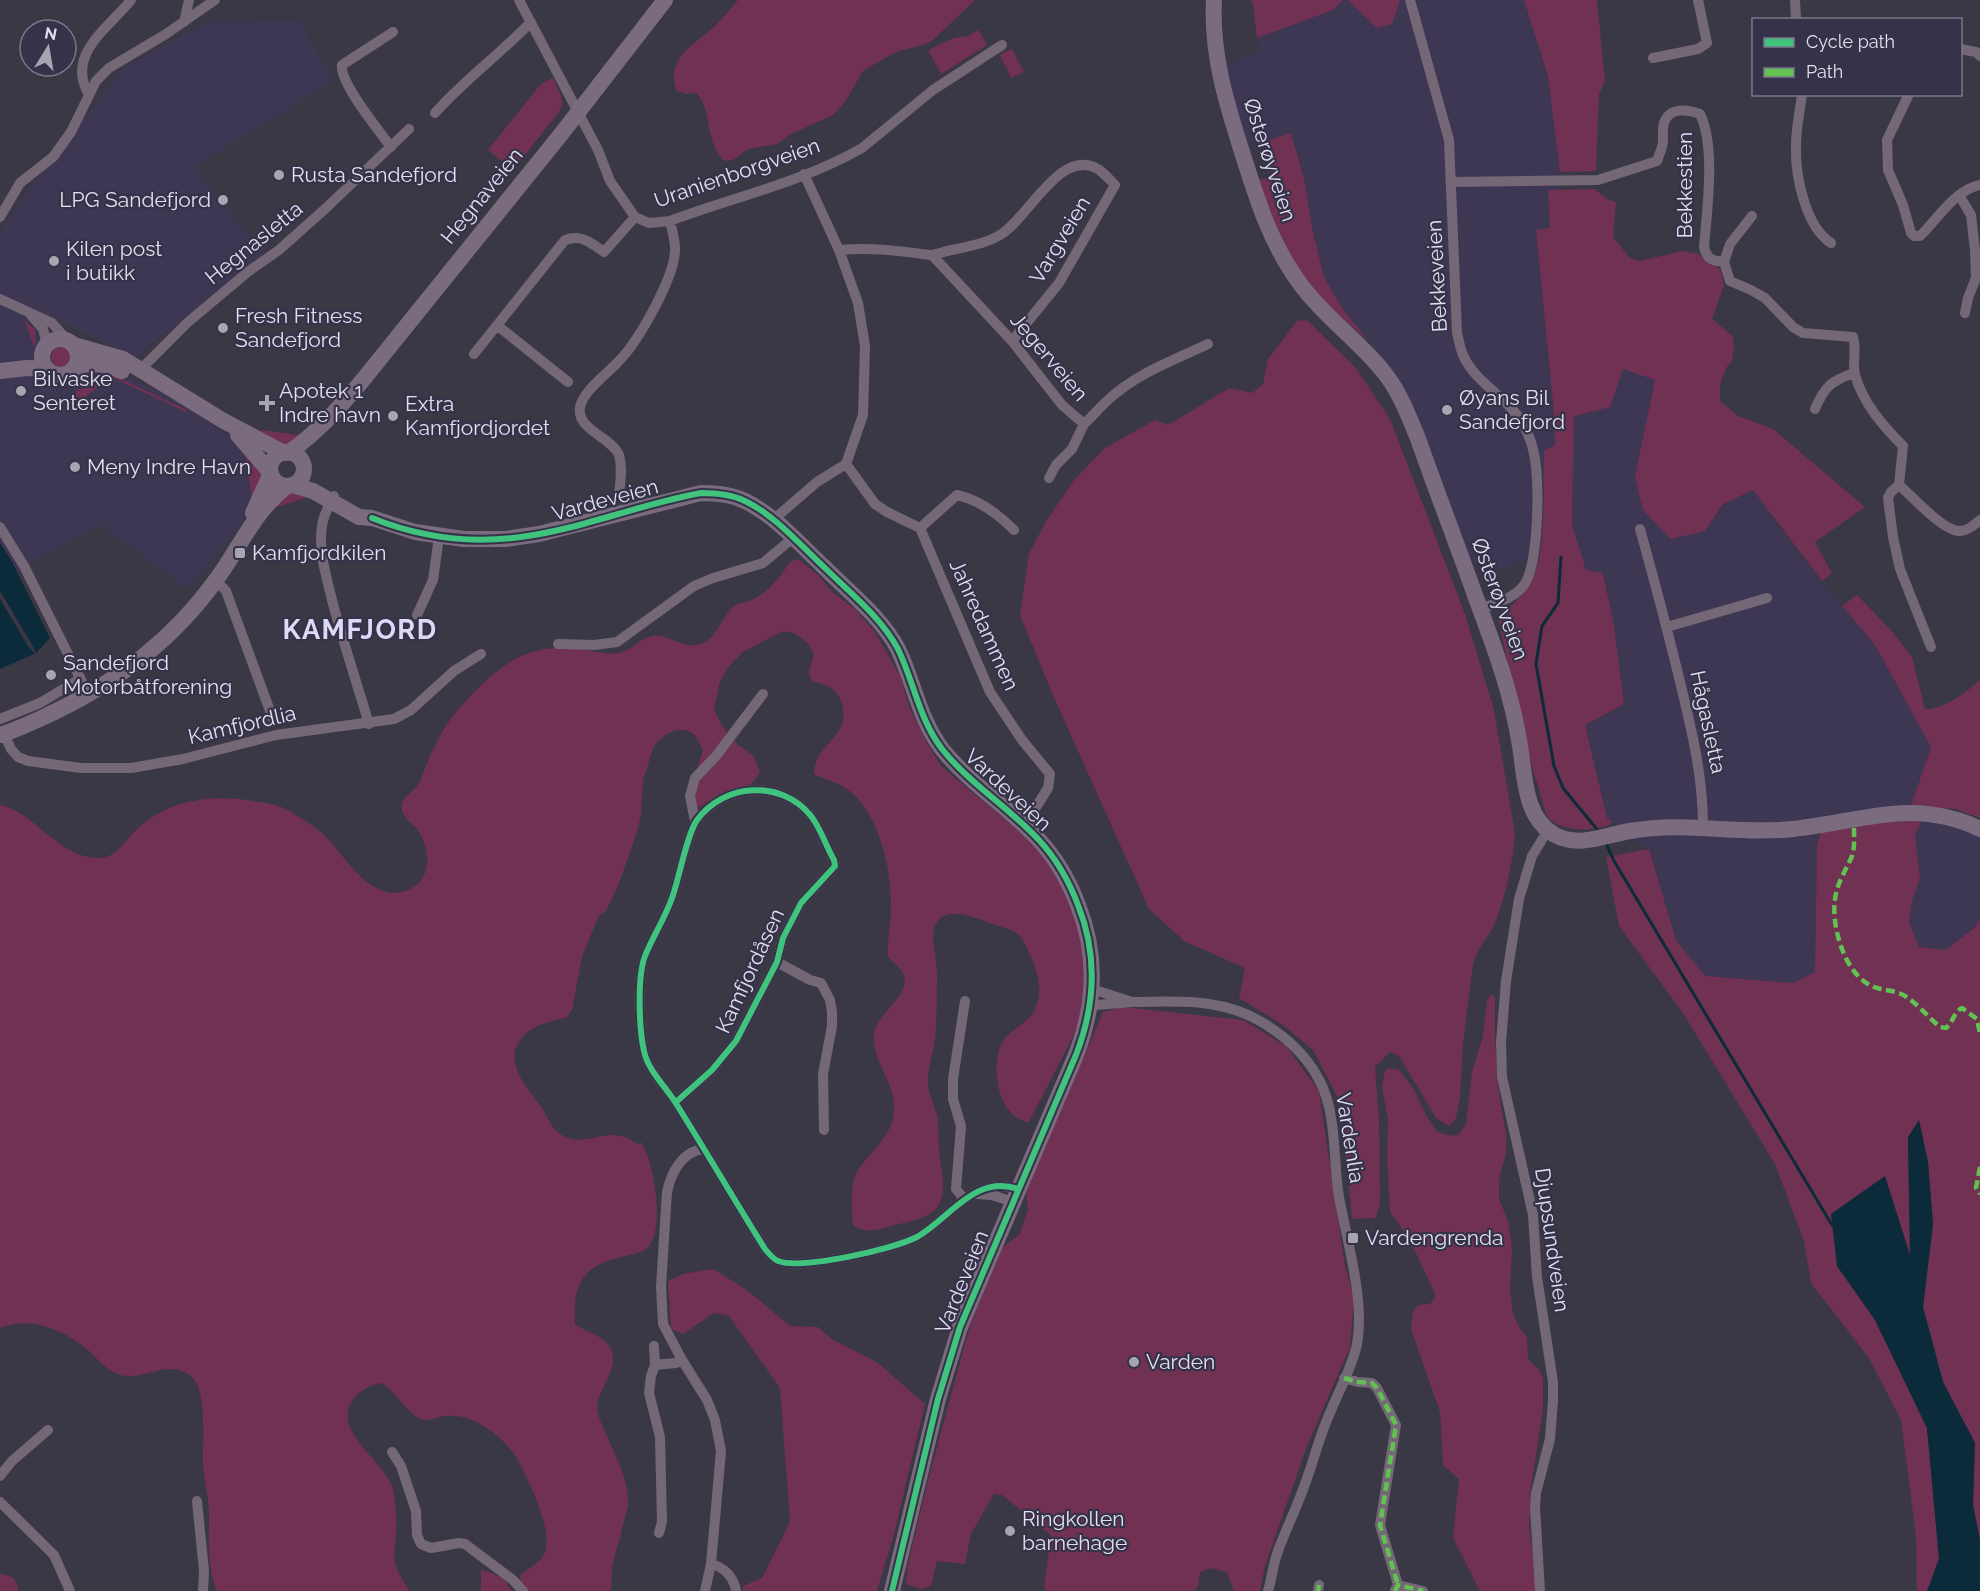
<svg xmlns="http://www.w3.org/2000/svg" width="1980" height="1591" viewBox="0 0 1980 1591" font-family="Raleway,sans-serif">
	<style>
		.built { fill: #3d3753 }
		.green { fill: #703153 }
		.water { fill: #0b2a3a }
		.pier { fill: #3a3844 }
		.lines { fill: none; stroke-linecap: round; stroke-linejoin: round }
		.stream { stroke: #0b2a3a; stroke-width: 3 }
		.street { stroke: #746877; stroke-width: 10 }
		.secondary { stroke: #7a6c7e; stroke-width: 16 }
		.quiet { stroke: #63c152; stroke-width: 4.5; stroke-dasharray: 9 4.5; stroke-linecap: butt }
		.cycleway-casing { stroke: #36324a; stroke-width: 10 }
		.cycleway { stroke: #40c37c; stroke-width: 6 }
		.poi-dot { fill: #a7a5b2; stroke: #36324a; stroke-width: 2 }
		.labels { text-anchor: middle; stroke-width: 4.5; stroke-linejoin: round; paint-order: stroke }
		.street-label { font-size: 21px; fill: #e1dfee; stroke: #36324a }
		.poi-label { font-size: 21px; fill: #e1dfee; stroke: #36324a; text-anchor: start }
		.district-label { font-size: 27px; font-weight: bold; letter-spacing: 1.5px; fill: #ddd9f7; stroke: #36324a }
	</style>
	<rect width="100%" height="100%" fill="#3a3844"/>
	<!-- built -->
	<path class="built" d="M1343,0H1348L1378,28L1392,24L1400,0H1524L1548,76L1559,152L1561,189L1548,190L1550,229L1536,230L1555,424V446L1539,555L1489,573L1470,560L1396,375L1343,310L1324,277L1313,232L1304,179L1292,134L1247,147L1224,65L1261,51L1257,38L1332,10Z
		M299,20L333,81L194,167L264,255L135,357L0,293V233L24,195L123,69L206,22Z
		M0,304L21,314L37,324L41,341L37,348L40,372L55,387L74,381L76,373L112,370L183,401L250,453L258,473L248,514L188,589L100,525L17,571L0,543Z
		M1623,369L1656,380L1648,412L1705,531L1722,506L1753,490L1802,557L1875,645L1931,747L1909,812L1822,829L1817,845L1815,972L1793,983L1704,976L1676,940L1649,849L1607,818L1585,725L1624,704L1614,625L1604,573L1586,571L1572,525L1573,416Z
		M1922,819L1969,830L1980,838V919L1974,928L1946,950L1920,947L1909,923L1912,901L1920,878L1915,836Z"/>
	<!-- green -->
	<path class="green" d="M738,0H975L932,41L923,45L896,52L863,71L845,102L833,115L791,134L777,144L748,149L733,160L725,161C703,142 714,110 696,93L686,94L677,91C663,59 697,43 716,25C724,17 731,8 738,0Z
		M1251,0H1343L1333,10L1257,38L1253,4Z
		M1348,0H1400L1392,24L1377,28Z
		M1524,0H1597L1605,81L1599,94L1596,171L1560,172L1548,76Z
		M978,30L987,45L941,74L928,50L954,38L968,36Z
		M1012,49L1024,72L1011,78L1000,55Z
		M552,78L555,81L563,102L559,112L513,170L488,150L541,84Z
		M1291,133L1304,179L1313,232L1324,277L1343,310L1369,341C1342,318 1314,295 1294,266C1276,241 1268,209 1258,180L1269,178L1273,165L1266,141Z
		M1595,189L1605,198L1616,202L1613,237L1630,258L1640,261L1682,251L1698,254L1720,269L1724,285L1712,319L1733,336L1734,348L1732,361L1726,368L1720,385V401L1738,416L1773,429L1865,507L1815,542L1832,573L1822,581L1753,490L1722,505L1705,531L1671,539L1643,510L1635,476L1655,380L1623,369L1610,407L1574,416L1572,525L1586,570L1603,573L1614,625L1624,704L1585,725L1607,818L1613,822C1601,833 1559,832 1549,818C1544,812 1542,799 1540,792C1521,736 1511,676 1498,618C1508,609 1527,592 1532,580C1547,551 1543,484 1544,450L1555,446V424L1536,230L1550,228L1548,190Z
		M24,319L35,330L36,340L34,347Z
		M1307,320L1356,368L1390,419L1465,614L1494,710L1515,834C1513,861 1505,902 1493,927C1486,940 1477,949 1473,964L1463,1044L1460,1098L1456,1118L1449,1126L1436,1118L1399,1056L1390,1052L1375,1067L1379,1119L1380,1203L1376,1218L1352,1219L1341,1104L1313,1050L1283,1025L1239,998L1245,968L1184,941L1149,909L1052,693L1020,615L1029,554L1045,523L1074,480L1105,448L1155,420L1168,425L1229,388L1252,393L1263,384L1268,359L1297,321Z
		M51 357a10 10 0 1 1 20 0a10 10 0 1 1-20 0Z
		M83,371H98L83,385L76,386L78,376Z
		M102,373L115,376L187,410L186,412L110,376L80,402L76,398V390L84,388Z
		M263,430L298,435L295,443L282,445L260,431Z
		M245,454L256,458L262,476L252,498Z
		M292,493L307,494L303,499L273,508L279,498Z
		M798,559L819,576L832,592L855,609L875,632L900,676L909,706L927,743L941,766L1022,834L1056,870L1087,937V989L1075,1033L1029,1122C998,1118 990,1068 1002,1043C1009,1029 1026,1025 1034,1011C1044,992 1038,973 1030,955C1026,947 1024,938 1016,933C1010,929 1005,928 999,926C983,922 962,910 946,915C924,923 937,955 937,972C937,994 937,1018 935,1040C933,1055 927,1070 928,1085C929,1095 934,1105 937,1115C939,1126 938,1136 939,1146C939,1164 947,1182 941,1200C935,1218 911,1221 895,1225C880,1229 866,1235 853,1225C852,1208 849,1185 858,1170C870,1152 889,1139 893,1117C900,1085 871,1064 874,1034C876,1012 917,993 901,970C898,966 892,961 888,957C887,941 890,927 891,911C892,873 881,818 851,792C841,783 826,780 814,774C814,743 851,739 842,704C838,688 826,685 812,681L809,672L814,654L808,644L801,638L793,633L783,631L743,652L729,666L720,682L714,709L721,724L738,745L753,755L760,771C751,796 718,791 700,807L691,806L695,775L703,750L694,734L685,730H676L667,734L660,739L654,746L643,780L641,815L637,832L618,886L606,911L599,915L582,957L572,1010L567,1017C555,1021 543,1022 532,1029C498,1052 521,1081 539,1104C547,1114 549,1126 560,1134C589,1152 606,1120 639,1145L641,1142C654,1162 666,1231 647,1248C639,1255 626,1255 617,1258C579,1268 573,1289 575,1324C587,1333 607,1336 612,1351C618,1370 597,1390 597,1409C598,1416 602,1425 605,1431C615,1458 629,1476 628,1506L612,1567L611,1591H521L520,1576C526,1569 536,1566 542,1558C558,1537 528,1480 517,1458C503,1437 474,1413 447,1416C437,1416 430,1423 419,1418C407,1413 396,1392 382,1383C368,1385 351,1395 348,1411C342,1436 386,1465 393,1489C396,1502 397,1522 396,1535C396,1544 393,1554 395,1563C398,1573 404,1583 410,1591H217C207,1568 209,1539 209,1514C209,1497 204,1481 203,1464C202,1444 208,1389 191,1376C169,1358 144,1381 120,1375C113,1373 107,1368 101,1363C97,1359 93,1354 88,1350C65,1330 29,1315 0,1328V805C36,812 57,858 99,858C117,858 125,840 137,829C170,799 212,794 254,801C265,803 276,804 286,809C298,816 311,824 322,833C343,852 367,900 402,892C430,885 432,857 421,835C416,824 399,818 402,804C404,795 415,791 419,783C422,778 423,773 425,768C430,755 437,741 444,729C454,712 484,680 500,669C525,650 551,645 582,649C594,651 608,655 620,653C632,650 641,637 653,636C671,634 682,650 700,644C719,638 721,615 736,605C741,602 747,602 752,600C769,592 780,577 790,562Z
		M1857,595L1889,628L1912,657L1925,709C1942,711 1968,691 1980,680V818L1956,809L1911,806L1931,747L1875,645L1842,606Z
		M1922,819L1915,836L1920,878L1912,901L1909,922L1919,947L1946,950L1974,928L1980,919V1540L1973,1505L1975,1443L1943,1382L1923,1307L1933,1224L1928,1162L1919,1121L1908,1137L1910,1258L1837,1266L1875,1320L1927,1428L1939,1559L1927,1591H1917L1916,1536L1901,1420L1869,1358L1811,1283L1804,1241L1775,1164L1683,1013L1619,926L1606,857L1649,849L1676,940L1705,976L1793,983L1815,972L1817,845L1822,829Z
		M1491,994L1495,997V1033L1497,1080L1506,1135V1153L1499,1179V1199L1508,1221L1512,1249L1510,1291L1513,1314L1520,1329L1527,1337L1528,1359L1538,1369L1543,1378V1410L1531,1488L1529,1527L1536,1578L1535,1591H1480L1453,1538L1459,1479L1443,1465L1440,1412L1411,1329L1413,1312L1418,1305L1430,1304L1436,1296L1409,1238L1390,1212L1387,1155L1388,1119L1382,1088L1384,1074L1388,1068L1399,1070L1413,1088L1427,1117L1437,1132L1452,1136L1459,1134L1466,1124L1472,1072L1483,1036L1487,1001Z
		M1123,1007L1243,1020L1286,1046L1319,1091L1345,1266L1354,1297L1350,1347L1307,1446L1265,1566L1260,1591H1234L1227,1572L1211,1568L1200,1572L1198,1587L1194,1591H1046L1044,1587L1051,1535L1002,1495L994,1494L971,1534L965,1564L937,1561L931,1586L921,1589L906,1584L908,1564L929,1477L970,1325L1002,1248L1020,1234L1028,1209L1026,1192L1103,1012Z
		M714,1269L748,1291L790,1326L818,1327L832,1339L878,1363L925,1404L893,1538L877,1591H743V1586L762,1578L790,1522L780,1388L729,1316L714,1313L683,1334L671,1329L668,1281L682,1274Z
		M481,1569L503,1578L512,1591H481Z
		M0,1574C13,1576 16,1578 19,1591H0Z"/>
	<!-- water -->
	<path class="water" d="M0,543L11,560L50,638L36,653L0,669Z
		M1919,1120L1928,1162L1933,1224L1923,1307L1943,1382L1975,1443L1973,1505L1980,1540V1591H1927L1939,1559L1927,1428L1875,1320L1837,1266L1831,1214L1885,1176L1910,1255L1908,1137Z"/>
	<!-- pier -->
	<path class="pier" d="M0,591L31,643L36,653H34L28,646L0,599Z"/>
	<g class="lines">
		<!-- stream -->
		<path class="stream" d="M1561,557L1558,603L1542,626L1536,664L1554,766L1563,788L1600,833
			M1605,841L1614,861L1832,1225"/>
		<!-- street -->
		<path class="street" d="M519,0L598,150L610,181L635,217L649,223L670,221C734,197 803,182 862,148L933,90L1002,45
			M1410,0L1449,140L1457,333C1459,340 1460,348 1463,355C1475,383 1508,397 1523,424C1528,433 1532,443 1534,454C1540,479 1539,564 1524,585C1513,599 1496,603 1480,609
			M1795,0L1796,20
			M184,22L189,0
			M1960,49L1976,52L1980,56
			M1653,58L1698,49L1707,43L1698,0
			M1802,94C1800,111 1796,128 1796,145C1795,175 1805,226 1831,243
			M1909,94L1887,140L1888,170L1903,205L1911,233L1914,236H1920L1924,232C1940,215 1956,190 1980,185
			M89,95C65,54 109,28 131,0
			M435,113C464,80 500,54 530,23
			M391,147C380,132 339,82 342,65L393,32
			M1452,182L1598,180L1657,161C1659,155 1662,149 1663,142C1663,136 1662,130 1664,123C1669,107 1687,109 1700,114C1716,146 1707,211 1704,247C1707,259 1712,261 1724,262L1730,244L1752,216
			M1959,195L1971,215L1975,250L1976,278L1968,298L1965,313
			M0,217L20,183L53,157L71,132L96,81L109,68L166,34L215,0
			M839,250C870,247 900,251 930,255C937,255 945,251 952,250C969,246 985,244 1000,235C1029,218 1060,147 1098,169C1104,173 1110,180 1115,185L1059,283L1012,341
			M932,255L1012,341L1062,405L1084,424C1092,417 1099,408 1107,401C1135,374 1174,360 1208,344
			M1724,262L1730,281L1751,290L1765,298L1793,327L1803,333L1853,337C1857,349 1852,363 1855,375C1863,403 1883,426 1903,446L1899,485L1891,492L1888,498L1893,537L1900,569L1931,647
			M0,299L52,323L68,341
			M30,314L43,329L47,345
			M498,326L568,382
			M474,354L565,240C582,234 591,243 604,252L635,217
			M141,369L187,323L249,271L279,250L326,208L409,129
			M1815,409C1825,386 1831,381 1854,373
			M846,464L875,504L887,512L920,528L990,692L1022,740L1050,774L1048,788L1024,826
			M1049,478L1056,465L1072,449L1084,424
			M1899,485C1912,496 1943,531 1959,531C1968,531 1974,525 1980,520
			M334,496C329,506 323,515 322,526C318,553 327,578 333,604C344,644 357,684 369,724
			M619,496C620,483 623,468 619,455C612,437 576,430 580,407C584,390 607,374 618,362C638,342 676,276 675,248C675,240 672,230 670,221
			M773,520L817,482L846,464L863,415L865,346L858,303L839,250L804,174
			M0,527L24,566L88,694
			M920,528L957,495C980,500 998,514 1014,530
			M1640,529C1655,583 1669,636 1682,690C1693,736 1703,779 1703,826
			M216,580L226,591L273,719
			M417,615L433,580L439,537
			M1667,627L1767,598
			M558,644L594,645L617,642L694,586L713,578L763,563L793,538
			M0,719L40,703L80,679
			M4,734L11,749L18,757L28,761L81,768H131L183,759L276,735L394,719L411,710L454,671L481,654
			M695,821L690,796L695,778L716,756L763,694
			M777,962L810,980L821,983L830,1000L832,1012V1026L823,1074L824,1130
			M1132,1002C1157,1002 1184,1000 1209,1004C1262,1011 1317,1053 1329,1107C1336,1136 1334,1167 1339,1197C1347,1242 1365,1300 1357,1344C1352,1369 1336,1396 1327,1420C1318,1441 1313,1463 1305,1484C1297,1507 1286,1529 1278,1551C1273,1564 1272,1578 1268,1591
			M1090,1004L1097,1005L1132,1002L1092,989
			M676,1102L712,1070L736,1041L777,962L783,938L801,903L835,866L834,860C826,846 821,829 811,816C781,779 724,783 697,820C687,834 679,879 672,898C665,918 653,936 645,956C637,977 639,1029 644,1051C648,1071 667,1088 677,1105C707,1153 735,1201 765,1249C769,1254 773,1259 778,1261C802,1270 894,1249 917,1237C950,1218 975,1174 1018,1189
			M704,1149C682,1151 671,1173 667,1192L661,1287L663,1324L682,1360L707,1400L715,1420L721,1451L711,1564L705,1591
			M976,1194L992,1195L1013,1202
			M964,1199L956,1189L961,1126L953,1099V1079L965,1001
			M654,1346L655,1365
			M1344,1378L1358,1382L1372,1383L1377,1388L1396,1425L1380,1525L1398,1585
			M392,1452L401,1466L416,1511L417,1535L421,1544L431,1548L459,1543L465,1544L513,1580L523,1591
			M0,1476L12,1461L48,1430
			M197,1501L204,1571L203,1591
			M0,1502L54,1555L70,1591
			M659,1533L662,1522L660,1437L649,1393L651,1376L655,1365L676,1363L682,1360
			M711,1564C724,1567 734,1577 736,1591
			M1395,1590L1398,1585L1423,1591
			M1318,1591L1319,1585
			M1540,1591L1535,1507L1536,1493L1550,1439L1553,1401V1382L1537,1277L1533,1215L1502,1077L1501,1042L1506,981L1519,899L1532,856L1548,830"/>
		<!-- secondary -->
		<path class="secondary" d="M1214,0C1211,53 1226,102 1242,152C1257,200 1271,245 1301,285C1326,319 1361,342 1386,375C1400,393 1408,415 1417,436C1436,490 1457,544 1476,598C1494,646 1512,694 1520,746C1525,776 1524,818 1555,835C1579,848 1606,835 1630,831C1687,821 1739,835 1793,829C1861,822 1913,797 1980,829
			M42 357a18 18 0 1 1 36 0a18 18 0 1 1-36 0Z
			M74,345L123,359L222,420L284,453
			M76,367C92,361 107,365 122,371
			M0,371L27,368L46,369
			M238,435L270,472
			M270 469a17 17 0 1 1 34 0a17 17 0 1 1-34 0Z
			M288,453C317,433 339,408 362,381L562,133L665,0
			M293,485L313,491L359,517L372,518L415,532L464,539H506L539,534L701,493C716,493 731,494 745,501C776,516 800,545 825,568C850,593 881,617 898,649C914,682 919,719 942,749C969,783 1008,807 1038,839C1056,858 1069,881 1078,905C1098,955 1095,1006 1076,1055L960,1327L938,1399L892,1591
			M253,513L271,473
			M0,735C16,730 31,723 46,716C113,685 173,640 216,580C239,549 255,510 287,486"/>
		<!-- quiet -->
		<path class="quiet" d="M1854,828C1854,837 1855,847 1852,856C1846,870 1837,883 1835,899C1831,927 1845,976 1874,987C1884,991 1896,990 1905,996C1918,1004 1928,1017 1940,1027L1946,1028C1953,1022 1954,1012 1962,1008L1977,1019L1980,1034
			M1980,1167L1976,1188L1980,1194
			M1344,1378L1358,1382L1372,1383L1377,1388L1396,1425L1380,1525L1398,1585
			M1318,1591L1319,1585
			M1395,1591L1398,1585L1423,1591"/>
		<defs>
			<path id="cycleway" d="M372,518C419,537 470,544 521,537C582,529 640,504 701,493C716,493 731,494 745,501C776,516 800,545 825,568C850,593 881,617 898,649C914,682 919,719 942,749C969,783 1008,807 1038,839C1056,858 1069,881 1078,905C1098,955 1095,1006 1076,1055L960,1327L938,1399L892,1591
				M676,1102L712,1070L736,1041L777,962L783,938L801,903L835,866L834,860C826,846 821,829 811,816C781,779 724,783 697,820C687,834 679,879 672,898C665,918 653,936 645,956C637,977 639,1029 644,1051C648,1071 667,1088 677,1105C707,1153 735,1201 765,1249C769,1254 773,1259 778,1261C802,1270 894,1249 917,1237C950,1218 975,1174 1018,1189"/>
		</defs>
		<!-- cycleway casing -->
		<use href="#cycleway" class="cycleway-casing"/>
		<!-- cycleway -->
		<use href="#cycleway" class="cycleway"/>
	</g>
	<!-- markers -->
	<g class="poi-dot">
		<circle cx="279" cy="175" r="6"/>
		<circle cx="223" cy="200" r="6"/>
		<circle cx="54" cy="261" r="6"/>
		<circle cx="223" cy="328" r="6"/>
		<circle cx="21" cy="391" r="6"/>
		<path d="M264 394h6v6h6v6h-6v6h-6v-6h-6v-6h6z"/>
		<circle cx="1447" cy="410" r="6"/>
		<circle cx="393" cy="416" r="6"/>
		<circle cx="75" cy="467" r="6"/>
		<rect x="234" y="547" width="12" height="12" rx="3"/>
		<circle cx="51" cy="675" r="6"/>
		<rect x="1347" y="1232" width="12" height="12" rx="3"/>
		<circle cx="1134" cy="1362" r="6"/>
		<circle cx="1010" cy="1531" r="6"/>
	</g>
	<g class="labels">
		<!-- street labels -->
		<g class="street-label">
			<text transform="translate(1270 160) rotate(72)" y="7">Østerøyveien</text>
			<text transform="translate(737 173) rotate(-19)" y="7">Uranienborgveien</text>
			<text transform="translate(1685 185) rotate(-90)" y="7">Bekkestien</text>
			<text transform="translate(482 196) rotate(-51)" y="7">Hegnaveien</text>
			<text transform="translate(1060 240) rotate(-59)" y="7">Vargveien</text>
			<text transform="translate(254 243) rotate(-39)" y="7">Hegnasletta</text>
			<text transform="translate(1437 276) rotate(-93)" y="7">Bekkeveien</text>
			<text transform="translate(1049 357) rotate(50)" y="7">Jegerveien</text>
			<text transform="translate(605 500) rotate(-15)" y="7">Vardeveien</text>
			<text transform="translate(1500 599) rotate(70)" y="7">Østerøyveien</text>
			<text transform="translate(984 625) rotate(66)" y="7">Jahredammen</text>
			<text transform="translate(1708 722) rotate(78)" y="7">Hågasletta</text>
			<text transform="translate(242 725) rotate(-13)" y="7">Kamfjordlia</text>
			<text transform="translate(1008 790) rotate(43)" y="7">Vardeveien</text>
			<text transform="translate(750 971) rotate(-65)" y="7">Kamfjordåsen</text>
			<text transform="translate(1350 1138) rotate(81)" y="7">Vardenlia</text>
			<text transform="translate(1552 1240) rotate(82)" y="7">Djupsundveien</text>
			<text transform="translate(962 1282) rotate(-68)" y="7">Vardeveien</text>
		</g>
		<!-- poi labels -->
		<g class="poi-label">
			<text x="291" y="182">Rusta Sandefjord</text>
			<text x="211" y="207" text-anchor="end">LPG Sandefjord</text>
			<text x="66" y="256">Kilen post<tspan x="66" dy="24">i butikk</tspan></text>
			<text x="235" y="323">Fresh Fitness<tspan x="235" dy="24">Sandefjord</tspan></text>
			<text x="33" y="386">Bilvaske<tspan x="33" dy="24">Senteret</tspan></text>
			<text x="279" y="398">Apotek 1<tspan x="279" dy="24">Indre havn</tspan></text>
			<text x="1459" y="405">Øyans Bil<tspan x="1459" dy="24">Sandefjord</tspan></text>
			<text x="405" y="411">Extra<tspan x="405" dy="24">Kamfjordjordet</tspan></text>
			<text x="87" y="474">Meny Indre Havn</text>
			<text x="252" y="560">Kamfjordkilen</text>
			<text x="63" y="670">Sandefjord<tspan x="63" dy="24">Motorbåtforening</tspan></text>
			<text x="1365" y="1245">Vardengrenda</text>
			<text x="1146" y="1369">Varden</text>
			<text x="1022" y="1526">Ringkollen<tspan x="1022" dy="24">barnehage</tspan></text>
		</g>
		<!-- district labels -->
		<g class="district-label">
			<text x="360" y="639">KAMFJORD</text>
		</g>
	</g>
	<!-- legend -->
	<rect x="1752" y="18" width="210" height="78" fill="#36324a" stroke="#7a778c" stroke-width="1.5"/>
	<rect x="1764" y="38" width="30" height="9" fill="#40c37c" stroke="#7a778c" stroke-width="1.5"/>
	<text x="1806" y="48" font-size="18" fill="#e1dfee">Cycle path</text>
	<rect x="1764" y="68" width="30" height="9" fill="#63c152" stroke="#7a778c" stroke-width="1.5"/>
	<text x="1806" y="78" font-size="18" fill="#e1dfee">Path</text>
	<!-- north arrow -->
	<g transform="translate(48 48) rotate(11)"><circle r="28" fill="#36324a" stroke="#7a778c" stroke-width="1.5"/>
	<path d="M0-4.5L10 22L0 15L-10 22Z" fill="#a7a5b2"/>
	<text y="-9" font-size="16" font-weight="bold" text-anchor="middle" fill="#e1dfee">N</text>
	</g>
</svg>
